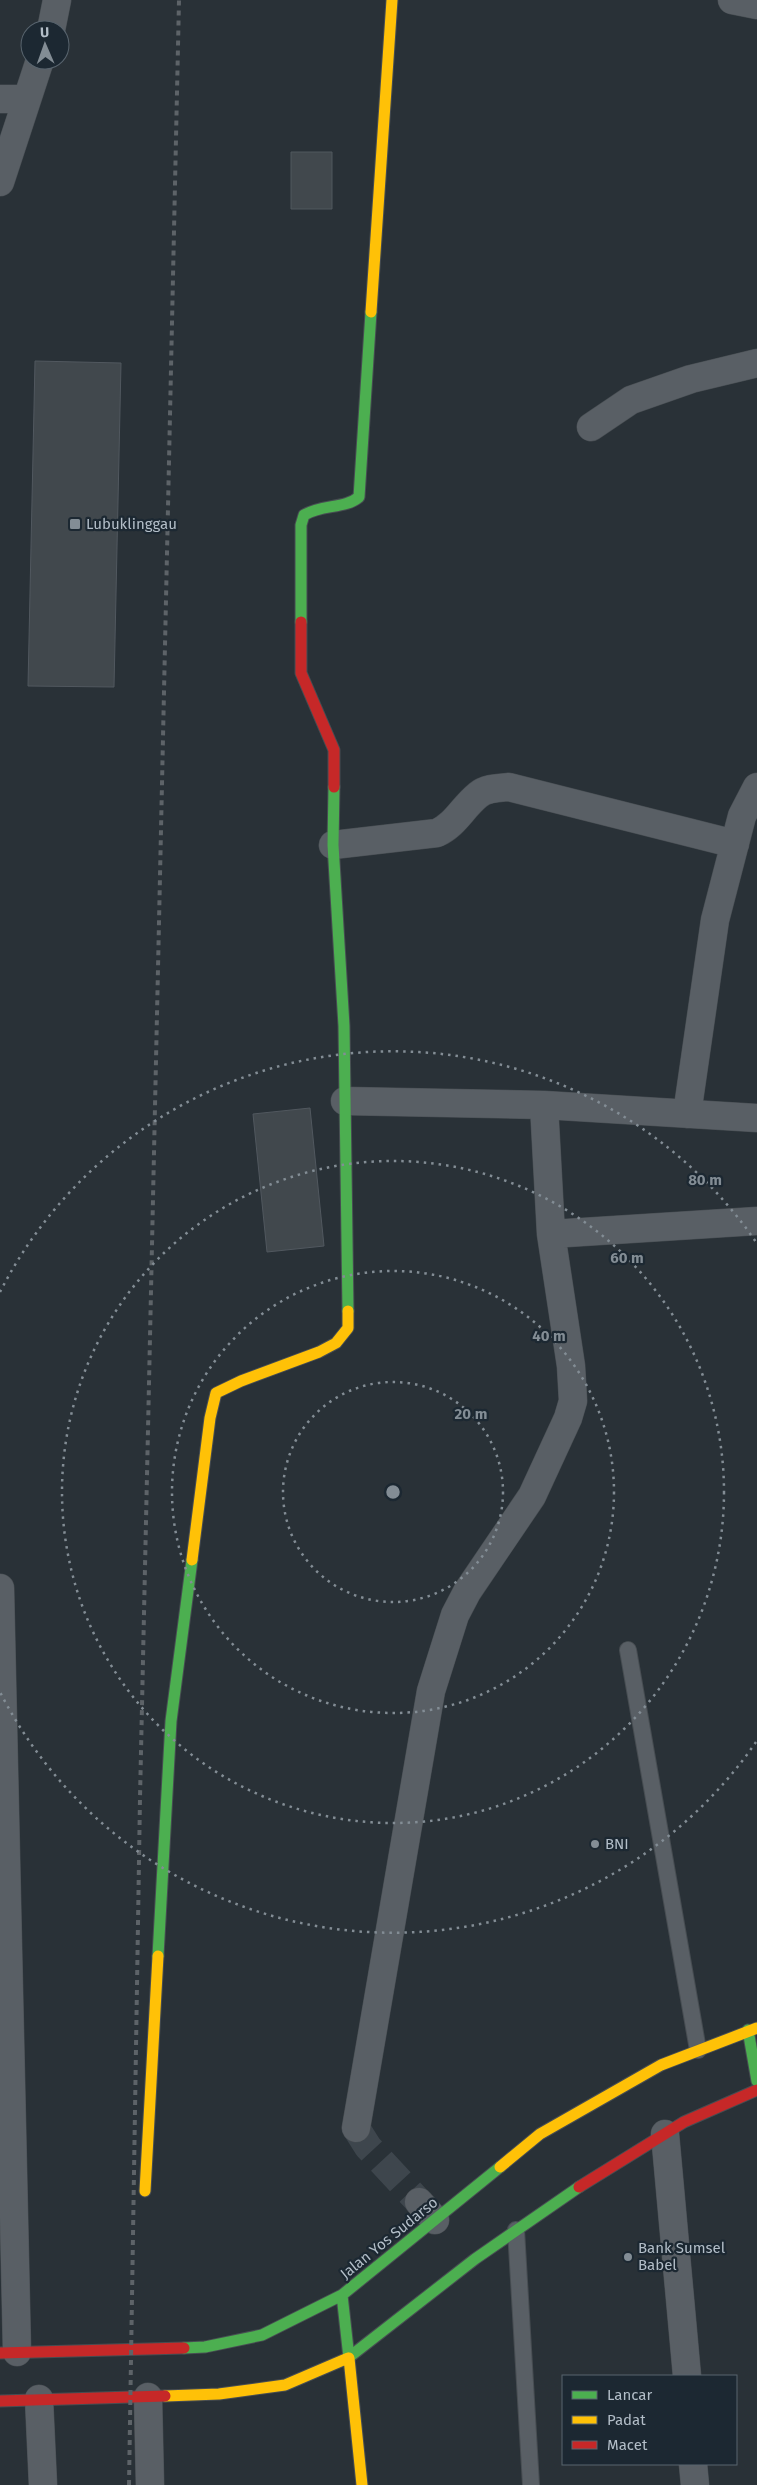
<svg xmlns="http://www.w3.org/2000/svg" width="757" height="2485" viewBox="0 0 757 2485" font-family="'Fira Sans',sans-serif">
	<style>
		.building { fill: #41484d; stroke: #51585f }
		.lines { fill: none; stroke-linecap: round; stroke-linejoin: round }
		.street-tunnel { stroke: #3e464d; stroke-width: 28; stroke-dasharray: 28 14; stroke-linecap: butt }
		.lane-casing { stroke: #474d52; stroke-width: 18 }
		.street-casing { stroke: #474d52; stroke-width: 29 }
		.fast-casing { stroke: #474d52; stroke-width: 13 }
		.slow-casing { stroke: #474d52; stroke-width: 13 }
		.jam-casing { stroke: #474d52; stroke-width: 13 }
		.lane { stroke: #595f65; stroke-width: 16 }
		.street { stroke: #595f65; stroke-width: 28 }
		.fast { stroke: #4caf50; stroke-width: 11 }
		.slow { stroke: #ffc107; stroke-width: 11 }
		.jam { stroke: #c62828; stroke-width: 11 }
		.rail { stroke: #5d6368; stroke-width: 4; stroke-dasharray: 5 5; stroke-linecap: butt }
		.ring { fill: none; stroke: #838d95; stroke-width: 2.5; stroke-dasharray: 2.5 5 }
		.poi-dot { fill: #838d95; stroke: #1c2832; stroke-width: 2 }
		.labels { text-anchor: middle; stroke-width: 4.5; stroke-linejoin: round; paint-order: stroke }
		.poi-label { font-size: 15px; fill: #b3bec8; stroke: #1c2832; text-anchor: start }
		.street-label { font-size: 15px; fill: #b3bec8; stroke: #1c2832 }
		.centre { fill: #838d95; stroke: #1c2832; stroke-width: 2.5 }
		.ring-label { font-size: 15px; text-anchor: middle; font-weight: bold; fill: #838d95; stroke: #1c2832; stroke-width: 4.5; stroke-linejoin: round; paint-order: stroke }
	</style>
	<rect width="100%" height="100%" fill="#293137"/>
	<!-- building -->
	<path class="building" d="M291,152H332V209H291Z
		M35,361L121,363L114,687L28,686Z
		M310,1108L324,1246L267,1252L253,1114Z"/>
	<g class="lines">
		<!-- street-tunnel -->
		<path class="street-tunnel" d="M356,2128L368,2147L419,2202"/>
		<defs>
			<path id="lane" d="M628,1650L698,2050
				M516,2230L531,2485"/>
			<path id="street" d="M732,0L757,5
				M51,30L57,0
				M0,99H26
				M0,182L40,60
				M591,427L631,400L691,379L757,363
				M333,845L437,833C456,824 462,808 478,795C486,788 498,788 509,787L735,844
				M345,1101L544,1105L757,1118
				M687,1114L715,920L742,816L757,787
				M551,1234L757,1221
				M0,1588L17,2352
				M356,2128L431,1691L455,1615L467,1592L532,1496L568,1418L573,1401L571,1366L551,1234L544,1105
				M665,2134L687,2376
				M419,2202L435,2220
				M148,2397L150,2485
				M39,2399L43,2485
				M693,2464L695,2485"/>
			<path id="fast" d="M301,622V525L304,515C322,504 345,509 359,497L371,312
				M334,787L333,845L344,1026L348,1311
				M158,1956L171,1721L192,1560
				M748,2030L757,2081
				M342,2295L349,2358
				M184,2348L205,2347L262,2335L342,2295L500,2167
				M348,2358L475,2259L579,2187"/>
			<path id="slow" d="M371,312L392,0
				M192,1560L210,1418L216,1393L241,1381L319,1352L336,1343L348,1328V1311
				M500,2167L540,2134L661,2065L757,2028
				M145,2191L158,1956
				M349,2358L362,2485
				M165,2396L219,2394L285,2385L348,2358"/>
			<path id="jam" d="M301,622V673L334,750V787
				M579,2187L684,2122L757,2090
				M0,2353L184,2348
				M0,2401L165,2396"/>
		</defs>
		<!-- lane casing -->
		<use href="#lane" class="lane-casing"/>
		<!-- street casing -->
		<use href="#street" class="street-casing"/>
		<!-- fast casing -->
		<use href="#fast" class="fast-casing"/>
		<!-- slow casing -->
		<use href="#slow" class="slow-casing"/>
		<!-- jam casing -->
		<use href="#jam" class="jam-casing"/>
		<!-- lane -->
		<use href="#lane" class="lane"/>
		<!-- street -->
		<use href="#street" class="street"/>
		<!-- fast -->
		<use href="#fast" class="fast"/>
		<!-- slow -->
		<use href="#slow" class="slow"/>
		<!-- jam -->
		<use href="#jam" class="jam"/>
		<!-- rail -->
		<path class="rail" d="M129,2485L140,1798L179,0"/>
	</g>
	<!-- distance rings -->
	<g class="ring">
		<circle cx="393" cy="1492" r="110"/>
		<circle cx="393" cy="1492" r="221"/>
		<circle cx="393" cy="1492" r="331"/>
		<path d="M756 1742A441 441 0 0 1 0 1692M0 1292A441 441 0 0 1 756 1242"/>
	</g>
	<!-- markers -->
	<g class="poi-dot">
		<rect x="69" y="518" width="12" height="12" rx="2.5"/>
		<circle cx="595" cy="1844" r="5"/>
		<circle cx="628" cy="2257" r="5"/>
	</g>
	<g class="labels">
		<!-- poi labels -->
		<g class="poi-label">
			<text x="86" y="529">Lubuklinggau</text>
			<text x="605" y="1849">BNI</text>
			<text x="638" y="2253">Bank Sumsel<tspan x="638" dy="17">Babel</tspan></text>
		</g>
		<!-- street labels -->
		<g class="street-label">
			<text transform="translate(389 2238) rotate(-39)" y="5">Jalan Yos Sudarso</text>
		</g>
	</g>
	<circle cx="393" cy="1492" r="8" class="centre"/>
	<g class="ring-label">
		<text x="705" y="1185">80 m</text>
		<text x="627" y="1263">60 m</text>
		<text x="549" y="1341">40 m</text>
		<text x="471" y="1419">20 m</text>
	</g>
	<!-- legend -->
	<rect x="562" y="2375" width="175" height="90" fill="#1c2832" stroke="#58646e"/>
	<rect x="572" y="2391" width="25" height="8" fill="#4caf50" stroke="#58646e"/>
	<text x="607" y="2400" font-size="15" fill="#b3bec8">Lancar</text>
	<rect x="572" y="2416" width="25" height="8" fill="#ffc107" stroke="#58646e"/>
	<text x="607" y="2425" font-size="15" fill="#b3bec8">Padat</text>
	<rect x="572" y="2441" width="25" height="8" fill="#c62828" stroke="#58646e"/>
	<text x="607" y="2450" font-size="15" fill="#b3bec8">Macet</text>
	<!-- north arrow -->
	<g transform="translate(45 45) rotate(358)"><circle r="24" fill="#1c2832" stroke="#58646e"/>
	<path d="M0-4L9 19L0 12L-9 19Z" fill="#838d95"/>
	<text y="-8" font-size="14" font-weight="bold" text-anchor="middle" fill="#b3bec8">U</text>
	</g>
</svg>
